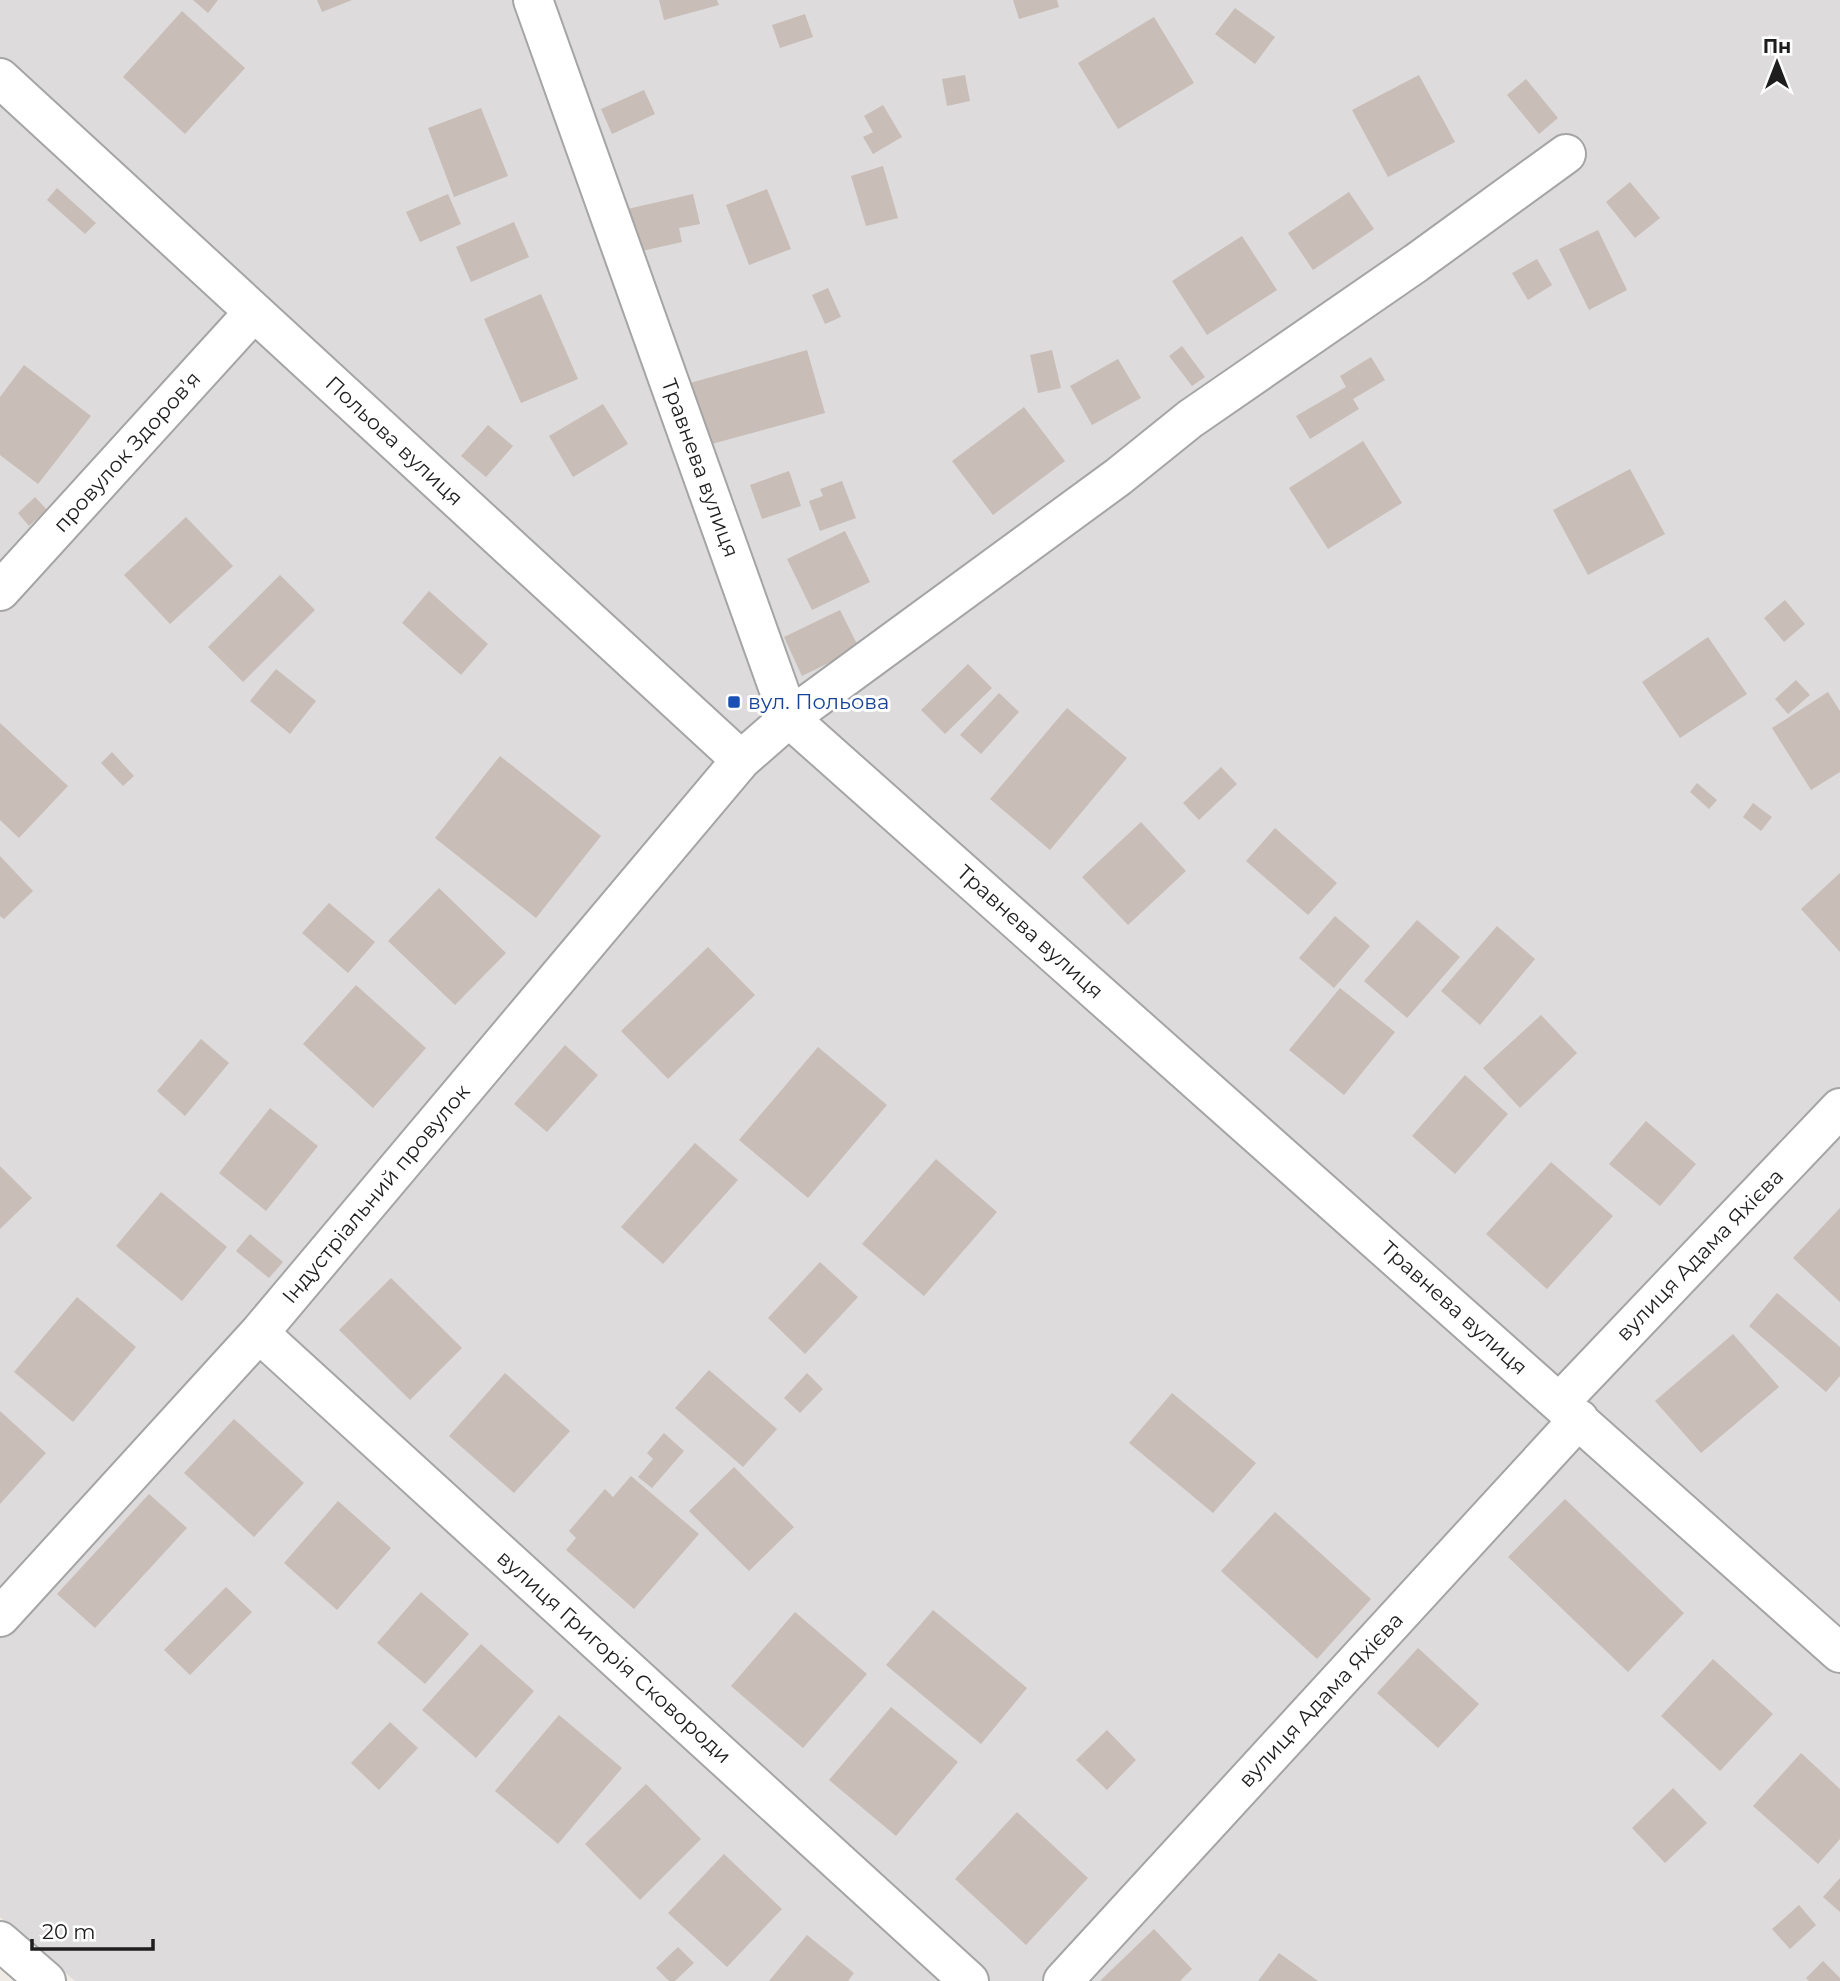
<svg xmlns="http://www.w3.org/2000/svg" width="1840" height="1981" viewBox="0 0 1840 1981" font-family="Montserrat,sans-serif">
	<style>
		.residential { fill: #dddbdb }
		.building { fill: #c8bdb7 }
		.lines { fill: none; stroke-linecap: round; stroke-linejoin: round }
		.minor-casing { stroke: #a5a5a5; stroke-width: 42 }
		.minor { stroke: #fff; stroke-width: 38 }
		.transit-dot { fill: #1a4fb4; stroke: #fff; stroke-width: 2.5 }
		.labels { text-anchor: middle; stroke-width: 6; stroke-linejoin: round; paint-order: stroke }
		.street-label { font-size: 21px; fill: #1e1e1e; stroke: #fff }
		.transit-label { font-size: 21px; fill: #164399; stroke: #fff; text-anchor: start }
	</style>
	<rect width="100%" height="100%" fill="#f0ebe4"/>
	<!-- residential -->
	<path class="residential" d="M0,0H1840V1981H75L0,1917Z"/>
	<!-- building -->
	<path class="building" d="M193,0H218L208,13Z
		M317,0H352L322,12Z
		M659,0H717L719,5L664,20Z
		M1013,0H1057L1059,7L1019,19Z
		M1235,8L1275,37L1255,64L1215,34Z
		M182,11L245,68L185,134L123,77Z
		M805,14L813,37L780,48L772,25Z
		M1154,17L1194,83L1118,129L1078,63Z
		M965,75L970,101L947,106L942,79Z
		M1419,75L1455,142L1388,177L1352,110Z
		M1526,79L1558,118L1539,134L1507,95Z
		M644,90L655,114L612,134L601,109Z
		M883,105L902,137L873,154L863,137L873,132L864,116Z
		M481,108L508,176L454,197L428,128Z
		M883,166L898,218L866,226L851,176Z
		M1630,182L1660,218L1635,238L1606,202Z
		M57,188L96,223L85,234L47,200Z
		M767,189L791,249L749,265L726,205Z
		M1349,192L1374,229L1313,270L1288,233Z
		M448,194L461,224L420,242L406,212Z
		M693,194L700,224L679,228L682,242L633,253L623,210Z
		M514,222L529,257L471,282L456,247Z
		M1598,230L1627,290L1589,310L1559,249Z
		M1242,236L1277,290L1207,335L1172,281Z
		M1537,259L1552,285L1528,300L1512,273Z
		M828,288L841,317L825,324L812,295Z
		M541,294L578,379L521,403L484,319Z
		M1182,346L1205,377L1192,386L1169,356Z
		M807,350L825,413L708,445L690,383Z
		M1052,350L1061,388L1038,393L1030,355Z
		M1371,357L1385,380L1353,399L1359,409L1310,439L1296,416L1346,387L1340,376Z
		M1118,359L1141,398L1092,425L1070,386Z
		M24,365L91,416L38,484L0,455V397Z
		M603,404L628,444L573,477L549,436Z
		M1024,407L1065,461L993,515L952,461Z
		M488,425L513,446L486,477L461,456Z
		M1363,441L1402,503L1328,549L1289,488Z
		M1630,469L1665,534L1588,575L1553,510Z
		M789,471L801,506L762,519L750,485Z
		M842,481L856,518L820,531L809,501L823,496L820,489Z
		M35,497L47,510L29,526L18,513Z
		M186,517L233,566L170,624L124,575Z
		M845,531L870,582L812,610L787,559Z
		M280,575L315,610L243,682L208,647Z
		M429,591L488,644L461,675L402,623Z
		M1785,600L1805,624L1784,642L1764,618Z
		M840,610L859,648L802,676L784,637Z
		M1708,637L1747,694L1680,738L1642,682Z
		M968,664L992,688L945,734L921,710Z
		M276,669L316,701L290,734L250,701Z
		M1796,680L1810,695L1788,714L1775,699Z
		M1828,692L1840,711V772L1811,790L1772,728Z
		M999,693L1019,712L981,754L960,735Z
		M1067,708L1127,758L1050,850L990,799Z
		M0,723L68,786L19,838L0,820Z
		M112,752L134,776L123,786L101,763Z
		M500,756L601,836L536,918L435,838Z
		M1221,767L1237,784L1199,820L1183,803Z
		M1697,783L1717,800L1709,809L1690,792Z
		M1753,803L1772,817L1761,831L1743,817Z
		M1141,822L1186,871L1128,925L1082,877Z
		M1275,828L1337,883L1308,915L1246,861Z
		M0,856L33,891L4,919L0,916Z
		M1840,873V952L1801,909Z
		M439,888L506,953L455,1005L388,941Z
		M329,903L375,942L348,973L302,933Z
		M1335,916L1370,946L1334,988L1299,958Z
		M1417,920L1460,957L1407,1018L1364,981Z
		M1497,926L1535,959L1480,1025L1441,991Z
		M708,947L755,995L668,1079L621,1031Z
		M356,985L426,1048L373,1108L303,1044Z
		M1340,988L1395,1032L1344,1095L1289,1050Z
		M1541,1015L1577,1053L1520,1108L1483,1068Z
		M201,1039L229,1063L185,1116L157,1091Z
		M565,1045L598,1075L547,1132L514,1104Z
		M818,1047L887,1105L808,1198L739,1140Z
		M1465,1075L1508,1114L1455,1174L1412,1136Z
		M270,1108L318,1146L266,1211L219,1173Z
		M1646,1121L1696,1164L1660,1206L1609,1164Z
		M695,1143L738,1180L663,1264L621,1227Z
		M936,1159L997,1212L924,1296L862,1244Z
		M1551,1162L1613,1216L1547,1289L1486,1234Z
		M0,1166L32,1198L0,1229Z
		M161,1192L227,1247L182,1301L116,1246Z
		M1840,1208V1302L1793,1258Z
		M250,1234L283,1262L269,1278L236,1251Z
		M820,1262L858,1297L805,1354L768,1318Z
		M391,1278L462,1348L410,1400L339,1330Z
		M1777,1293L1840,1347V1376L1826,1392L1749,1326Z
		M77,1297L136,1347L73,1422L14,1372Z
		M1733,1334L1779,1387L1701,1453L1655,1401Z
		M709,1370L777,1429L743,1467L675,1408Z
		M505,1373L570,1431L514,1493L449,1436Z
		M807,1373L823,1389L800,1413L784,1398Z
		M1172,1393L1256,1463L1213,1513L1129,1443Z
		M0,1411L46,1453L0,1504Z
		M234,1419L304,1483L254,1537L184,1473Z
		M664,1433L684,1451L652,1488L638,1477L653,1459L647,1453Z
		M734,1467L794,1527L749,1571L689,1511Z
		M631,1476L699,1534L634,1609L566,1550L576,1538L569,1531L605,1489L613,1497Z
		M149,1494L187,1528L95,1628L57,1594Z
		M1565,1499L1684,1613L1628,1672L1508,1557Z
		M338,1501L391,1548L337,1610L284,1563Z
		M1275,1512L1371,1599L1317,1659L1221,1571Z
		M226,1587L252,1612L190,1675L164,1650Z
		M421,1592L469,1634L425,1684L377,1643Z
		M933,1610L1027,1688L981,1744L886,1665Z
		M795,1612L867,1674L803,1748L731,1686Z
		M481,1644L534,1691L476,1758L422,1710Z
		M1418,1648L1479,1704L1438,1748L1377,1693Z
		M1713,1659L1773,1714L1720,1771L1661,1716Z
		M891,1707L958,1762L896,1836L829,1780Z
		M559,1715L622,1768L558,1844L495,1791Z
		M390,1722L418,1748L379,1790L351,1763Z
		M1107,1730L1136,1760L1107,1790L1076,1760Z
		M1801,1753L1840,1789V1839L1818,1864L1753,1806Z
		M646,1784L701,1839L640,1900L585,1844Z
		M1673,1788L1707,1823L1665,1863L1632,1828Z
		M1017,1812L1088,1878L1026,1945L955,1879Z
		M724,1854L782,1909L727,1967L668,1913Z
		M1840,1878V1912L1823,1897Z
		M1799,1905L1816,1925L1790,1949L1772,1929Z
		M1154,1929L1192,1969L1180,1981H1100Z
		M807,1935L854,1973L848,1981H769Z
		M678,1947L694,1963L675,1981H669L656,1968Z
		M1279,1953L1318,1981H1258Z
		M1823,1961L1840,1978V1981H1809L1806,1978Z"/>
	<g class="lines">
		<defs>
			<path id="minor" d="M533,0L789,718L1840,1653
				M0,78L741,760L789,718L1118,477L1190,419L1416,263L1566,154
				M0,591L254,312
				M259,1333L969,1981
				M1560,1402L1840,1108
				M0,1617L259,1333L741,760
				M0,1941L46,1981
				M1063,1981L1579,1419"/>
		</defs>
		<!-- minor casing -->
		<use href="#minor" class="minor-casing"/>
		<!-- minor -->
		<use href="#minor" class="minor"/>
	</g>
	<!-- markers -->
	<rect class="transit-dot" x="727" y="695" width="14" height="14" rx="3.5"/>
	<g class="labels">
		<!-- street labels -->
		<g class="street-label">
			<text transform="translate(394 441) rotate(43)" y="7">Польова вулиця</text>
			<text transform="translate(127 452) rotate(-48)" y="7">провулок Здоровʼя</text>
			<text transform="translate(700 468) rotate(70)" y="7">Травнева вулиця</text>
			<text transform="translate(1030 932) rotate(42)" y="7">Травнева вулиця</text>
			<text transform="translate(376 1194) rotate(-50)" y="7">Індустріальний провулок</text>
			<text transform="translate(1700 1255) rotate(-46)" y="7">вулиця Адама Яхієва</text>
			<text transform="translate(1454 1308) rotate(42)" y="7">Травнева вулиця</text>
			<text transform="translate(614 1657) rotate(42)" y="7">вулиця Григорія Сковороди</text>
			<text transform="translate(1321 1700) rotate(-47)" y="7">вулиця Адама Яхієва</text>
		</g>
		<!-- transit labels -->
		<g class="transit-label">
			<text x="748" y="709">вул. Польова</text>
		</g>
	</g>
	<!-- north arrow -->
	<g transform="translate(1777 63)" stroke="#ffffff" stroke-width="5" paint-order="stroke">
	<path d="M0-5L12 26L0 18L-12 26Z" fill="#1e1e1e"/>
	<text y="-10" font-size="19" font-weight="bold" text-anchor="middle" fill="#1e1e1e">Пн</text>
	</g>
	<!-- scale -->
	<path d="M32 1939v10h121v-10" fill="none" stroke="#1e1e1e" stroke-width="3.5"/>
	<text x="42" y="1939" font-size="21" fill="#1e1e1e" stroke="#ffffff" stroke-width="5" paint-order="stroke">20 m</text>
</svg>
